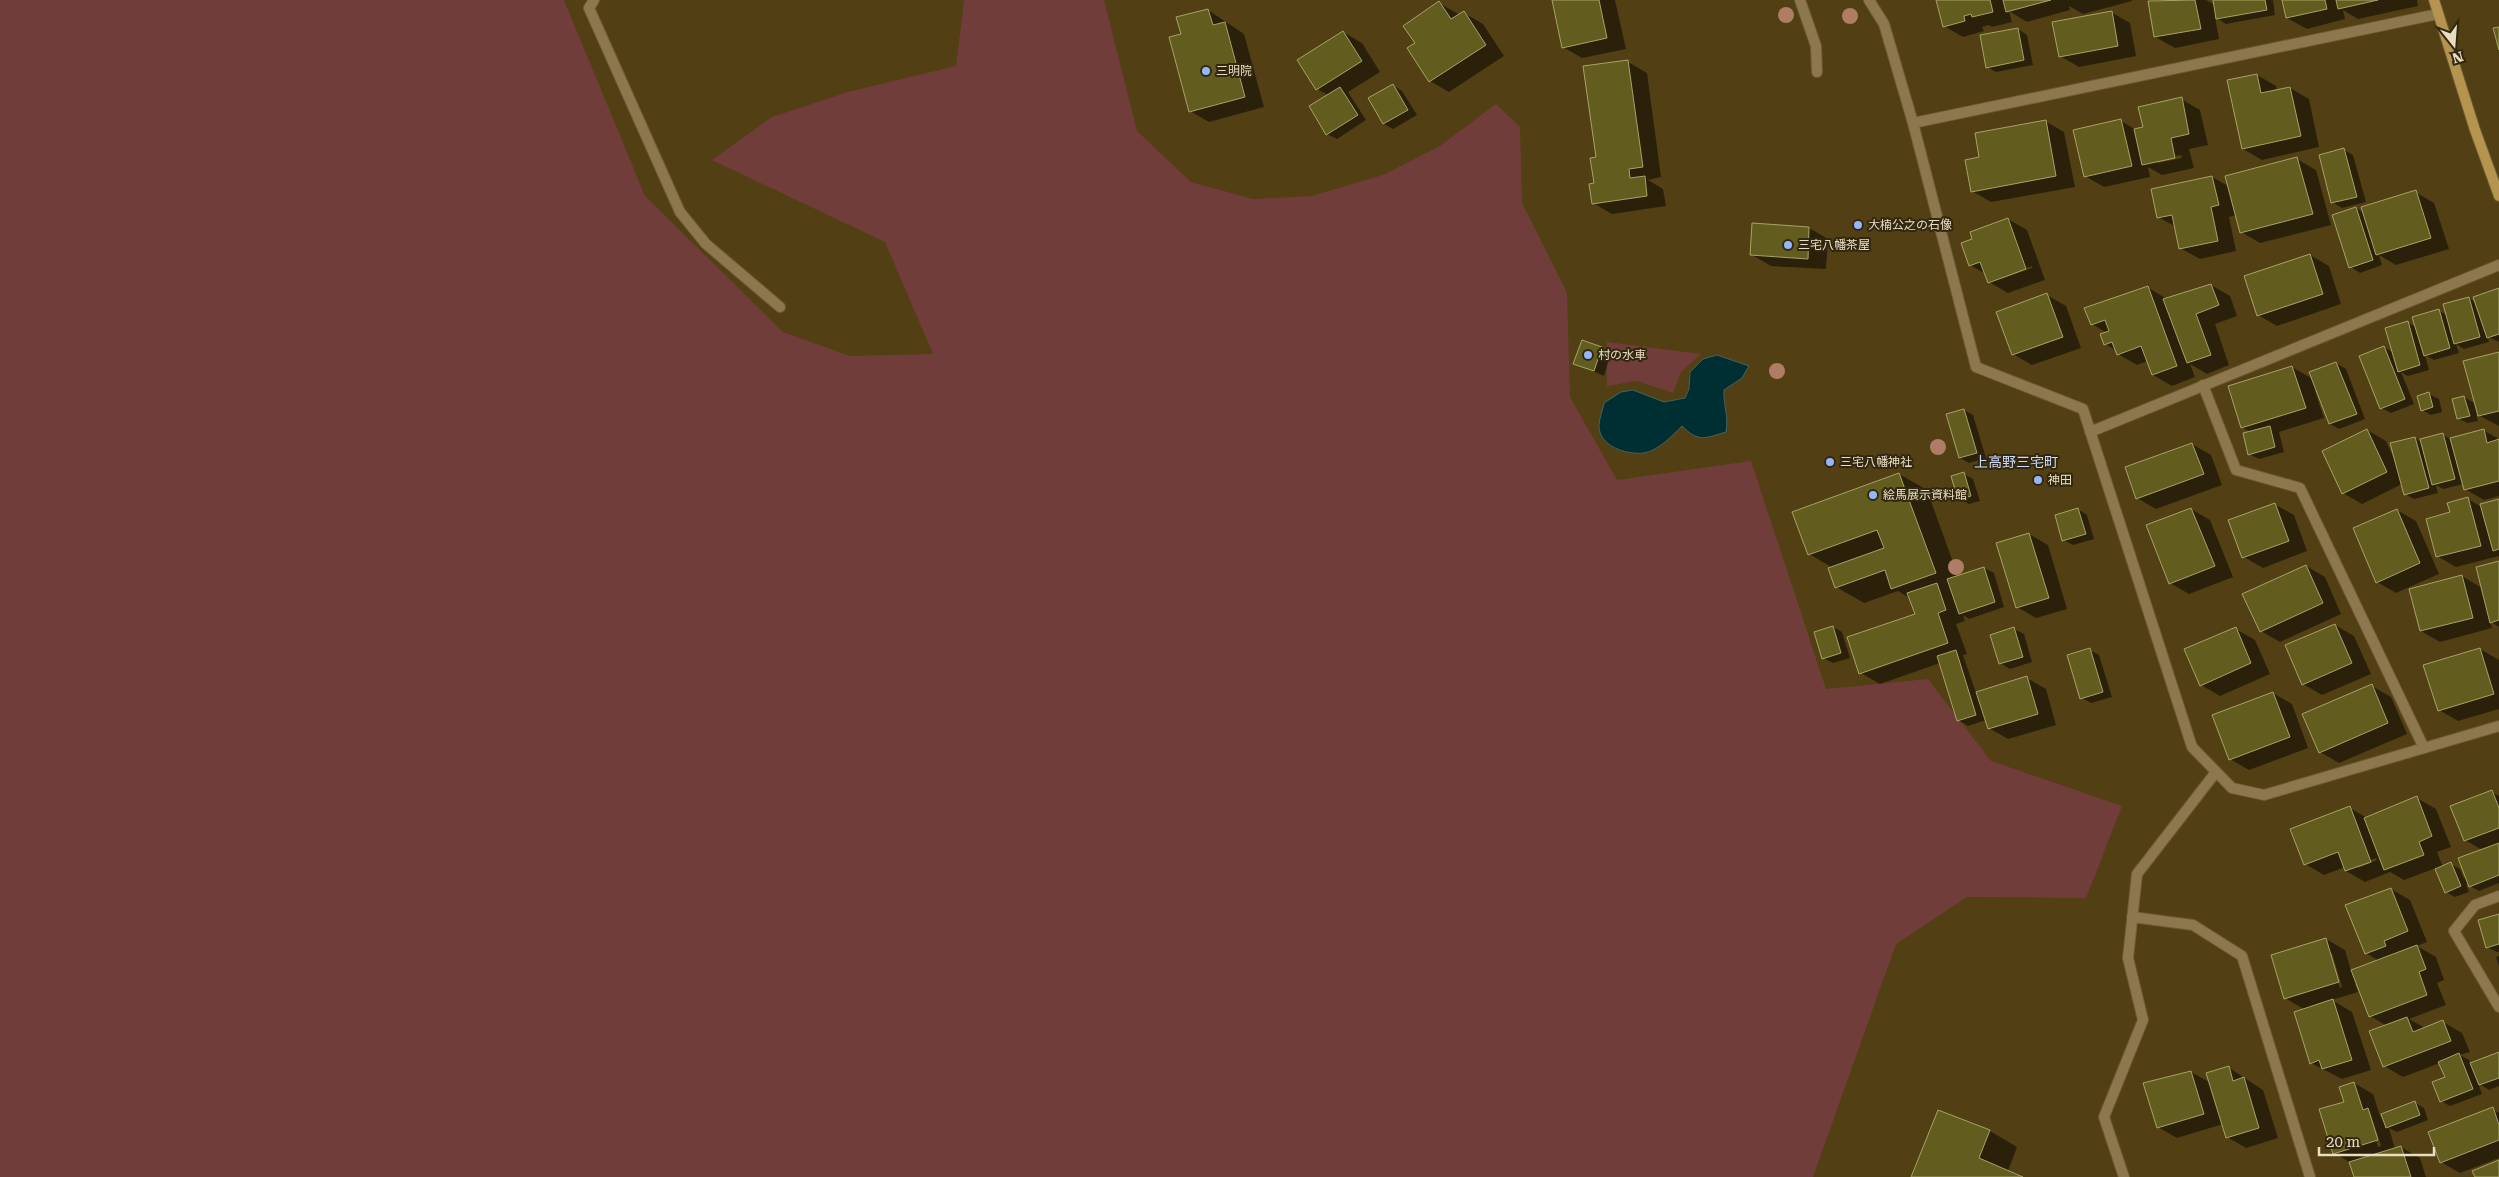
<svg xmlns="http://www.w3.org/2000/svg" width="2499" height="1177" viewBox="0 0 2499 1177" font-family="'Roboto Serif','Noto Sans JP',serif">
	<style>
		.green { fill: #713d3a }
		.water { fill: #002f33; stroke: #46635d }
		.shadow { fill: #0007; fill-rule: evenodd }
		.building { fill: #625d1f; stroke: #a7a366 }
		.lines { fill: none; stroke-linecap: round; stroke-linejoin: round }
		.service-casing { stroke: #6d5b33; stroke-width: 12 }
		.minor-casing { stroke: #6d5b33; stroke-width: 12 }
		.secondary-casing { stroke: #6d5b33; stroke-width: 12 }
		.service { stroke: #8c774e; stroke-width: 10 }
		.minor { stroke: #8c774e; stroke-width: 10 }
		.secondary { stroke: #b4944f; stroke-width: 10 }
		.tree { fill: #af7d66 }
		.poi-dot { fill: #95b6fd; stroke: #322710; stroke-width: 2 }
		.labels { text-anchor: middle; stroke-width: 4; stroke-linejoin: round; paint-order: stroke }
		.poi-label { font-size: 12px; fill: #eadcc0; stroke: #322710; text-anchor: start }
		.neighbourhood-label { font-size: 14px; fill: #cedbf6; stroke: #322710 }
	</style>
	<rect width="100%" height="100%" fill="#523f14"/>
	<!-- green -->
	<path class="green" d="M0,0H564L645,196L783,332L850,356L933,354L885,242L712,160L772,117L848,92L956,66L964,0H1104L1137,131L1191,182L1253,199L1312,196L1383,175L1440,146L1496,104L1520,127L1522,203L1567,293L1570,397L1617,480L1751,461L1826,689L1928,679L1991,761L2122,806L2086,898L1967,897L1896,944L1813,1177H0Z
		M1607,342L1701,354L1681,372L1673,393L1637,381L1607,386Z"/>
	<!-- water -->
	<path class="water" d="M1717,355L1749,366L1742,378L1724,390C1723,405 1729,416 1726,432C1705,438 1699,443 1682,426C1673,435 1658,451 1644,453C1626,455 1599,446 1599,426C1599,418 1603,410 1604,403L1621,392L1633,390L1664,402L1685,398L1689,389L1690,372L1703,359Z"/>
	<!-- shadow -->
	<path class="shadow" d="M1554,0H1615L1626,49L1582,58L1563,47Z
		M1937,0H2132V1L2083,14L2069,6L2070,10L2027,22L2009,11L2012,22L1992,27L1989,25L1982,27L1984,31L1963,37L1944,26Z
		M2157,0H2206L2215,5L2214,0H2273L2275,15L2226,24L2215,17L2219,39L2175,48L2155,37L2149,2Z
		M2283,0H2417L2418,6L2358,19L2343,10L2345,19L2307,29L2287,18Z
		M1439,3L1460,15L1464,13L1483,24L1504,56L1449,92L1430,81L1417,43Z
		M1208,10L1244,34L1264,107L1209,122L1190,111L1182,35Z
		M2111,12L2130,23L2136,56L2079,67L2060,56Z
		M2018,29L2027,35L2033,65L1996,72L1987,67Z
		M1343,32L1362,43L1380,72L1348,92L1366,120L1337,139L1327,134L1328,95L1317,89Z
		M1628,62L1647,73L1661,177L1648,180L1663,189L1666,206L1612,214L1593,203L1597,158Z
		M2257,75L2276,86L2277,91L2290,88L2309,99L2319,147L2262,160L2243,149Z
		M1393,85L1402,91L1417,115L1393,129L1384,124Z
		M2181,99L2200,110L2208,145L2189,149L2194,168L2162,175L2148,167L2150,177L2104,187L2085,176L2121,121L2136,130L2144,128ZM2181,155L2182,158L2158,163V160Z
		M2045,121L2064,132L2075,187L1991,202L1972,191L1980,158Z
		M2344,150L2353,155L2366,202L2342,208L2332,202Z
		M2297,159L2316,170L2331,225L2260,243L2241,232L2237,215L2229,217L2236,251L2200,259L2180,248L2176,227L2158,217L2212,177L2230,187Z
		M2415,192L2434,203L2449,249L2396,265L2379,255L2382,265L2360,273L2351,267L2356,208L2364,213Z
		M2008,219L2027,230L2045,280L2008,293L1989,282L1986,274L1970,265L1974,239ZM2032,266V268L2001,279V277Z
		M1809,228L1828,239L1826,269L1771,266L1752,255Z
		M2310,255L2329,266L2341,304L2277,326L2258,315Z
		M2211,285L2230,296L2237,316L2215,324L2229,365L2207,374L2190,364L2195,377L2172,386L2153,375L2148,361L2137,365L2118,354L2117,351L2105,344L2107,333L2092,324L2147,287L2167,299Z
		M2499,289V342L2488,337L2489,342L2464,349L2456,344L2459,353L2434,360L2425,355L2429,370L2408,376L2401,372L2414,404L2391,413L2381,408L2384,347L2394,353L2408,323L2416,327L2439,311L2447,315L2469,298L2475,302Z
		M2047,295L2066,306L2081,348L2032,365L2013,354Z
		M1582,342L1611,353L1604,376L1575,363Z
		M2499,353V426L2476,414L2478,421L2467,423L2458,418L2464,397L2476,404Z
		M2336,363L2346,369L2365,419L2339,429L2330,424L2317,390L2315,391L2324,418L2279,432L2284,452L2259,459L2249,454L2250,432L2242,427L2292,367L2313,379Z
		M2429,394L2439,399L2442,412L2431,415L2422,410Z
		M1964,410L1973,415L1986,458L1969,463L1960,458Z
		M2367,430L2386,441L2395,461L2415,438L2423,443L2443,435L2450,439L2483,430L2499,439V496L2484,500L2465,489L2464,484L2443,489L2436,485L2438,493L2414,499L2405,494L2402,484L2362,504L2343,493Z
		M2192,444L2211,455L2222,485L2156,509L2137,498Z
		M1899,474L1927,490L1958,576L1984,568L1994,573L2004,607L1969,619L1963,615L1965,621L1956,624L1967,654L1963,655L1976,693L2027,678L2046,689L2056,725L2008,739L1989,728L1986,720L1968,726L1958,720L1940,663L1880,684L1861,673L1916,615L1911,599L1898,591L1864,603L1836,587L1833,568L1809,554Z
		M1964,474L1973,479L1980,501L1969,504L1959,499Z
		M2468,499L2480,506L2499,501V556L2456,567L2437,556L2451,513Z
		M2274,504L2294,515L2307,551L2263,568L2244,557Z
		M2078,509L2087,515L2094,539L2073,545L2063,540Z
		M2191,509L2210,520L2233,577L2189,594L2170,583Z
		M2397,510L2416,521L2439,574L2396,593L2377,582Z
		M2029,534L2048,545L2067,609L2036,618L2017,607Z
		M2499,562V627L2490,621L2492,628L2440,642L2421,631L2462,576L2482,588Z
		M2306,566L2325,577L2341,614L2280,642L2261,631Z
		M2335,625L2354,636L2371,674L2322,695L2303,684Z
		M1833,627L1842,632L1850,658L1833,663L1823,658Z
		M2014,629L2024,634L2032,662L2010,669L2000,663Z
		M2236,629L2255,640L2270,674L2220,696L2201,685Z
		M2480,649L2499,660V709L2458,721L2439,710Z
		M2090,650L2099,655L2112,697L2091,703L2082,698Z
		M2372,686L2391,697L2407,734L2339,763L2320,752Z
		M2273,693L2292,704L2308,748L2249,770L2230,759Z
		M2492,792L2499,796V883L2479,891L2466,884L2469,892L2455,897L2446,892L2436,868L2404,880L2390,872L2365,882L2346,871L2345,867L2324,875L2305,864L2350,808L2367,818L2417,798L2436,809L2451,847L2437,852L2443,867L2451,864L2460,869L2464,879L2482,850L2465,840ZM2376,858L2377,860L2358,868V865Z
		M2391,889L2410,900L2427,942L2417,946L2436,957L2444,980L2437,983L2446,1005L2409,1019L2425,1028L2443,1022L2462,1033L2470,1052L2460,1055L2469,1060L2470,1064L2499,1053V1086L2489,1090L2478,1083L2482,1094L2450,1106L2441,1101L2446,1078L2440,1063L2403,1077L2384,1066L2387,1026L2370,1016L2357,983L2355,984L2358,992L2332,1000L2352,1012L2371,1070L2342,1079L2311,1063L2305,1010L2285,998L2326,939L2345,950L2351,971L2379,961L2366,953ZM2329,953H2332L2342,987L2340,988Z
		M2499,916V952H2497L2487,947Z
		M2499,956V966L2496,957Z
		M2228,1067L2263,1090L2278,1138L2246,1148L2227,1137L2223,1124L2177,1138L2158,1127L2144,1084L2191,1072L2211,1083Z
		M2354,1083L2373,1094L2380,1116L2384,1119L2414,1102L2424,1108L2428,1120L2397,1132L2389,1128L2395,1149L2401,1147L2420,1158L2426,1177H2355L2351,1163L2334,1153L2345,1103ZM2368,1112H2370L2381,1146L2378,1147Z
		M2492,1109L2499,1113V1158L2460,1173L2441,1162Z
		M1938,1112L1990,1131L2017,1147L2008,1171L2023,1177H1913Z"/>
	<!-- building -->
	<path class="building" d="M1552,0H1599L1607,38L1562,48Z
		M1936,0H1990L1993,12L1972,17L1971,14L1964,16L1965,21L1943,27Z
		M2003,0H2051L2006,12Z
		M2195,0L2201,29L2154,37L2148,1Z
		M2213,0H2265L2267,10L2216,19Z
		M2282,0H2325L2327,9L2286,18Z
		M2336,0H2378L2338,9Z
		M1439,1L1451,19L1464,11L1486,45L1429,82L1407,48L1415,43L1403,26Z
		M1208,9L1213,25L1225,22L1245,97L1189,112L1169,37L1181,34L1176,17Z
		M2112,11L2118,46L2059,57L2052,22Z
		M2499,27V50L2493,28Z
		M2018,28L2024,60L1986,68L1980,35Z
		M1343,31L1362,61L1316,90L1297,60Z
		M1628,60L1643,167L1629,169L1630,178L1645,176L1647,196L1592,204L1589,184L1594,183L1590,158L1596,157L1583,66Z
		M2257,74L2261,93L2290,87L2301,136L2242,149L2227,80Z
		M1393,84L1408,110L1383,124L1368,98Z
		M1340,87L1358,115L1326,135L1309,106Z
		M2182,97L2189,134L2171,138L2175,158L2142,165L2134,129L2143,127L2138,107Z
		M2121,119L2132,166L2084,177L2073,130Z
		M2046,120L2056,176L1971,192L1965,160L1979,157L1975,133Z
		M2344,148L2357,197L2331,203L2319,155Z
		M2297,157L2313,214L2240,233L2225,176Z
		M2212,176L2219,205L2211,207L2218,241L2179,249L2172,215L2157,218L2151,189Z
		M2416,190L2431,238L2376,255L2361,207Z
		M2356,207L2373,260L2349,268L2332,215Z
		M2008,218L2026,269L1988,283L1980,262L1969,266L1961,243L1972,239L1970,232Z
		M1752,223L1809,227L1808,259L1750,255Z
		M2310,254L2323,294L2257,316L2244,276Z
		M2211,284L2219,305L2196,314L2211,355L2187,363L2163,299Z
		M2148,286L2177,366L2152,375L2141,346L2117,355L2112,342L2104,345L2100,334L2109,331L2105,320L2091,325L2084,308Z
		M2499,288V334L2487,338L2473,297Z
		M2047,293L2063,337L2012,355L1996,312Z
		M2469,297L2480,337L2454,344L2443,304Z
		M2439,309L2450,348L2424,356L2412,317Z
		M2408,321L2420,365L2398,372L2385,328Z
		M1582,340L1602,347L1594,371L1573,364Z
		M2384,346L2405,399L2380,409L2359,356Z
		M2499,352V411L2478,416L2463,361Z
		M2336,362L2357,414L2329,424L2309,372Z
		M2292,366L2306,408L2241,428L2228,386Z
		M2429,392L2433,407L2421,411L2417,396Z
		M2464,396L2470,416L2457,419L2452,399Z
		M1964,409L1977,453L1959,458L1946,414Z
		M2270,426L2275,447L2248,455L2243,433Z
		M2367,429L2387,472L2342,494L2322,451Z
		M2484,429L2487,443L2499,439V481L2464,490L2450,438Z
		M2443,433L2455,479L2432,485L2420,439Z
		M2415,437L2429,488L2404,495L2390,443Z
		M2192,443L2204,474L2136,499L2125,467Z
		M1964,472L1971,496L1958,500L1951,476Z
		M1899,473L1936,573L1891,589L1885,570L1835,588L1828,568L1884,548L1877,530L1808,555L1792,512Z
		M2468,497L2481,546L2436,557L2426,519L2450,512L2447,503Z
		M2499,499V549L2493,551L2480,504Z
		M2275,503L2289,541L2242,558L2228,520Z
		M2078,508L2086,534L2062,541L2055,515Z
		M2191,508L2215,566L2169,584L2146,525Z
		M2397,509L2420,563L2376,583L2353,528Z
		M2029,533L2049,598L2016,608L1996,543Z
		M2499,561V620L2490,623L2476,567Z
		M2306,565L2323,603L2260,632L2242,594Z
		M1984,567L1995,602L1959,614L1947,579Z
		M2462,575L2473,618L2420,631L2409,589Z
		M1937,583L1946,610L1938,613L1948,643L1859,674L1847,637L1915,614L1907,593Z
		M2335,624L2352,663L2302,685L2285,645Z
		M1833,626L1841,653L1822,659L1814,632Z
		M2014,627L2023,657L1999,664L1990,635Z
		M2236,627L2251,663L2200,686L2184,649Z
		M2090,648L2103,692L2080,699L2067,655Z
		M2480,648L2494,694L2438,711L2423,665Z
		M1956,650L1976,715L1957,721L1937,656Z
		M2027,676L2038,714L1988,729L1976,692Z
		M2372,684L2388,723L2319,753L2302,714Z
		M2273,692L2290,737L2229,760L2212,715Z
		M2492,790L2499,808V828L2464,841L2450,806Z
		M2417,796L2432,836L2419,842L2424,855L2384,870L2364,818Z
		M2350,806L2371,862L2345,871L2338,852L2304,865L2290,829Z
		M2499,843V875L2469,887L2458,858Z
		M2451,862L2461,886L2445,893L2435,869Z
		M2391,888L2408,931L2384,941L2386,946L2365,954L2345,905Z
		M2499,914V944L2486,948L2478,920Z
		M2326,938L2339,982L2284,999L2271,955Z
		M2417,945L2426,969L2419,972L2427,995L2369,1017L2351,970Z
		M2333,999L2352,1060L2322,1069L2319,1060L2310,1064L2294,1012Z
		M2407,1017L2413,1032L2443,1020L2451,1041L2383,1067L2369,1031Z
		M2499,1052V1078L2479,1085L2470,1063Z
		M2459,1053L2473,1089L2440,1102L2432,1082L2445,1077L2438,1062Z
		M2229,1066L2233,1081L2244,1077L2259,1128L2226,1138L2206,1073Z
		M2191,1071L2204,1114L2157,1128L2143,1083Z
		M2354,1082L2363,1110L2368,1108L2378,1140L2333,1154L2319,1109L2344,1102L2339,1087Z
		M2415,1101L2420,1115L2386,1128L2381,1114Z
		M2493,1107L2499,1125V1140L2440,1163L2428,1132Z
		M1938,1110L1990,1130L1979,1158L2023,1177H1911Z
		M2401,1146L2411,1177H2354L2349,1162Z
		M2499,1160V1177H2475L2472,1171Z"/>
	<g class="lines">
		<defs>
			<path id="service" d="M1800,0L1816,46L1817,72
				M2203,385L2236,470L2300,488L2424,748
				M2499,896L2475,905L2454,931L2499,1007"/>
			<path id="minor" d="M594,0L589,8L680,212L706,244L780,307
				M1869,0L1884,24L1913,123L1976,367L2083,409L2192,747L2232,788L2264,795L2499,726
				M1913,123L2438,14
				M2090,432L2499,265
				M2132,917L2193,925L2242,956L2310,1177
				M2124,1177L2104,1117L2143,1020L2128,958L2137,874L2216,772"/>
			<path id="secondary" d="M2434,0L2475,130L2499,196"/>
		</defs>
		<!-- service casing -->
		<use href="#service" class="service-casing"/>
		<!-- minor casing -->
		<use href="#minor" class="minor-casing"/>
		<!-- secondary casing -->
		<use href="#secondary" class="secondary-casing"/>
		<!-- service -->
		<use href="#service" class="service"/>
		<!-- minor -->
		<use href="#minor" class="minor"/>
		<!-- secondary -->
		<use href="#secondary" class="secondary"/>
	</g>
	<!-- trees -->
	<g class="tree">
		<circle cx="1786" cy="15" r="8"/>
		<circle cx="1850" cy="16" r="8"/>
		<circle cx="1777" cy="371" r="8"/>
		<circle cx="1938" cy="447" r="8"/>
		<circle cx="1956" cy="567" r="8"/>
	</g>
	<!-- markers -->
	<g class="poi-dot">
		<circle cx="1206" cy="71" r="5"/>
		<circle cx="1858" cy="225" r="5"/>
		<circle cx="1788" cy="245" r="5"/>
		<circle cx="1588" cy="355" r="5"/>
		<circle cx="1830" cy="462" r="5"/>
		<circle cx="2038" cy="480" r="5"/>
		<circle cx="1873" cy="495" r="5"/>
	</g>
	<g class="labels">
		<!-- poi labels -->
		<g class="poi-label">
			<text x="1216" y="75">三明院</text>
			<text x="1868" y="229">大楠公之の石像</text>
			<text x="1798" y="249">三宅八幡茶屋</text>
			<text x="1598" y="359">村の水車</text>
			<text x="1840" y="466">三宅八幡神社</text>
			<text x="2048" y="484">神田</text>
			<text x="1883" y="499">絵馬展示資料館</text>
		</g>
		<!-- neighbourhood labels -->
		<g class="neighbourhood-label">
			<text x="2016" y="467">上高野三宅町</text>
		</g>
	</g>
	<!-- north arrow -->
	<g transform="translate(2454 45) rotate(163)" stroke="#322710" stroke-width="4" paint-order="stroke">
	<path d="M0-4L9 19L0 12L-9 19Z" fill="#eadcc0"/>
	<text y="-8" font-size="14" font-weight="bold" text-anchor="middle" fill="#eadcc0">N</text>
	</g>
	<!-- scale -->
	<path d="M2319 1147v8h115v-8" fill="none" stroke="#eadcc0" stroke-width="2.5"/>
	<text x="2326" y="1147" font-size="15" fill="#eadcc0" stroke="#322710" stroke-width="4" paint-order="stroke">20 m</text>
</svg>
